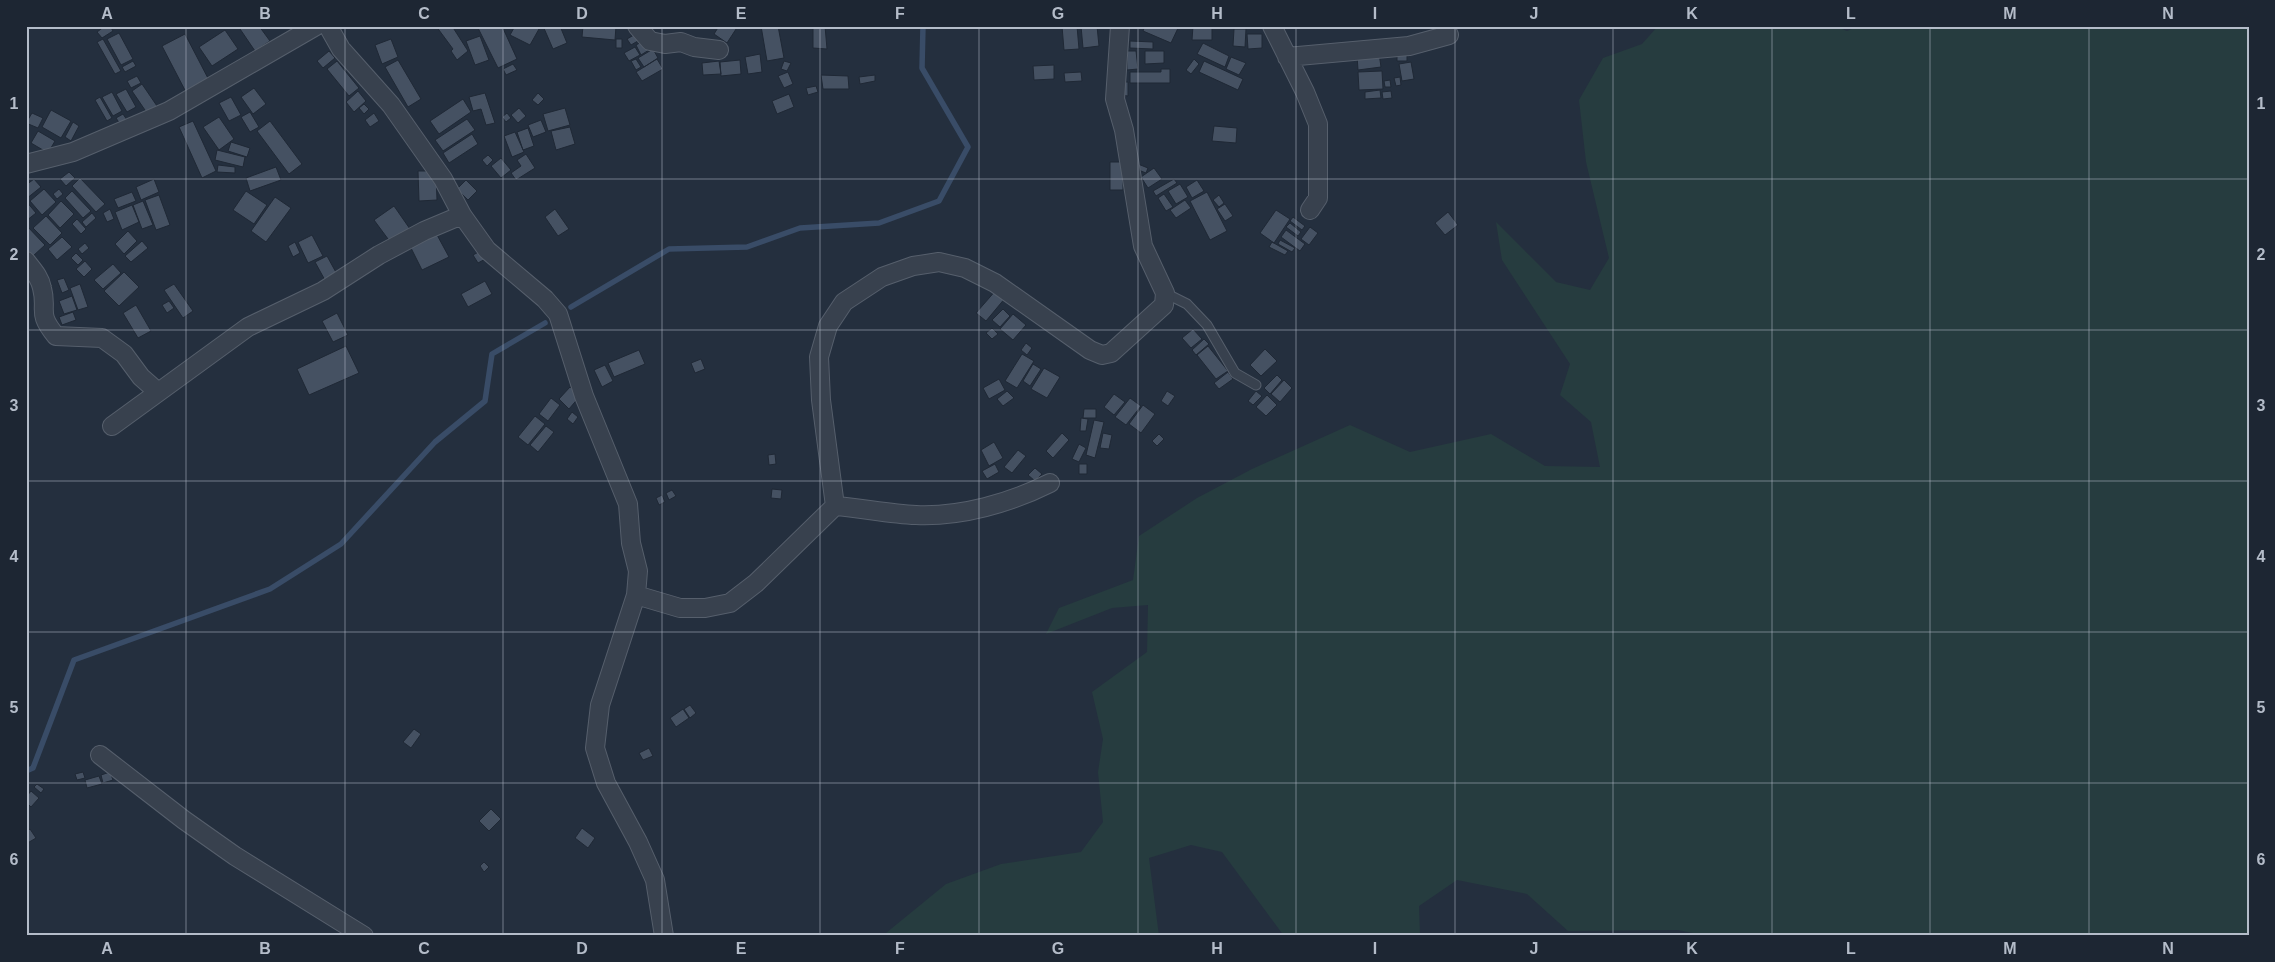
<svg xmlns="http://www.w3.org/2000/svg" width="2275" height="962" viewBox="0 0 2275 962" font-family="Helvetica,sans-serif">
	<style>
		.green { fill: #263c3f }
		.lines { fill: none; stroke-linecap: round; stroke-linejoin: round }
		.stream { stroke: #394c67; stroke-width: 5.5 }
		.building { fill: #455162; stroke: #1f2835 }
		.service-casing { stroke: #565f6c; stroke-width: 11 }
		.minor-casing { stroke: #565f6c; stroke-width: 20 }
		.service { stroke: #38414e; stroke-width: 9 }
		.minor { stroke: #38414e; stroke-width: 18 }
		.grid { fill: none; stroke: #b4bcc9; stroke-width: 1; stroke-opacity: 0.55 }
		.neatline { fill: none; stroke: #b4bcc9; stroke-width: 2 }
		.grid-label { font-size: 16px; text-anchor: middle; font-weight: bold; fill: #b4bcc9 }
	</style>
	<rect width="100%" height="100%" fill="#242f3e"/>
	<!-- green -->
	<path class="green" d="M1658,26H1835L1847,31L1859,26H2249V936H1708L1678,930L1568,931L1527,894L1457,880L1419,906L1420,936H1284L1222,852L1191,845L1149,858L1159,936H886V933L946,884L1001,864L1081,852L1103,822L1098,772L1103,739L1092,692L1147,652L1148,605L1112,608L1046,634L1059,608L1133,580L1139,536L1197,498L1252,469L1350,425L1410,452L1491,434L1545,466L1600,467L1591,422L1560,395L1570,364L1502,260L1496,222L1556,282L1590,290L1609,258L1586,162L1579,100L1603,58L1642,44Z"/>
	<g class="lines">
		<!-- stream -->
		<path class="stream" d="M571,307L669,249L747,247L800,228L879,223L939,201L968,147L922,68L923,26
			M26,771L33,768L74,660L270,589L341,544L435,442L485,401L492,354L545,323"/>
	</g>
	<!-- building -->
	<path class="building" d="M105,26H110L113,31L102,38L97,32Z
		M238,26H259L270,41L255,51Z
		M436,26H452L468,51L457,60L451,51L453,49Z
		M477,26H502L517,59L498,68Z
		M515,26H534L539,29L530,45L510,35Z
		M543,26H560L567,43L553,49Z
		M583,26H616L615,40L582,37Z
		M719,26H738L727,43L714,34Z
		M761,26H778L784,58L767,61Z
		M813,26H825L827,49L813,48Z
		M1062,26H1077L1079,49L1064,50Z
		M1081,26H1097L1099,46L1083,48Z
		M1145,26H1179L1171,43L1143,31Z
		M1193,26H1212V40H1192Z
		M1234,29H1246L1245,47L1233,46Z
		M225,30L238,49L212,66L199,47Z
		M639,32L643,38L631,45L627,39Z
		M119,33L133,59L121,65L107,39Z
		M185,34L211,84L188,96L162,46Z
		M1247,34H1262V48L1248,49Z
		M480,36L489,60L475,65L466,41Z
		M103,39L121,71L115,74L97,42Z
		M391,39L398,57L382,64L375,45Z
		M616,39H622V48H616Z
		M647,39L652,48L641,55L636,45Z
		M1130,41L1153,42V49L1130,48Z
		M1203,43L1229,56L1225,67L1197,54Z
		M635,47L640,55L629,61L624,53Z
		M653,49L658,58L644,67L638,58Z
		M329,51L335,58L323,68L317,61Z
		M1127,51H1136L1138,69L1127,70Z
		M1145,51H1164V63L1145,64Z
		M1379,53L1381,67L1358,70L1357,55Z
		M760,54L762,72L748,74L745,57Z
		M1407,54V61H1397V55Z
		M1231,57L1246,63L1239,75L1226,69Z
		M636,59L641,67L636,70L631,61Z
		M657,59L663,69L642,81L636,72Z
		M1194,59L1199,64L1191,74L1186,70Z
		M398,60L421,99L408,107L385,67Z
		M740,60L741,74L721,76L720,62Z
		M133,61L136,66L125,72L122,67Z
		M337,61L359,88L349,96L327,69Z
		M719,61L721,74L703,75L702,63Z
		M784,61L791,63L787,71L781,69Z
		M1204,61L1243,79L1238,90L1199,72Z
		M1411,62L1414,79L1402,81L1399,64Z
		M513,64L517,70L506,75L503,69Z
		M1054,65V79L1034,80L1033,66Z
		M1161,69H1170V83H1130V72H1161Z
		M1382,71L1383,89L1359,90L1358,72Z
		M788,72L793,84L784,88L778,76Z
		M1081,72L1082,81L1065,82L1064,73Z
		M821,75L848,76L849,89H823Z
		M875,75V81L860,84L859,77Z
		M137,76L141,83L131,88L127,81Z
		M1400,77L1401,85L1396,86L1394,78Z
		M1390,80L1391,87H1385L1384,81Z
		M1121,82H1128V96L1120,95Z
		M142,84L157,106L147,113L132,91Z
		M816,86L818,92L808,95L806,88Z
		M254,88L266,104L253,114L241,97Z
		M126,89L136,107L127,112L116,94Z
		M1380,90L1381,98L1365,99V92Z
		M358,91L366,101L354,112L346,102Z
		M1391,91L1392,98L1383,99L1382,92Z
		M112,92L122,111L113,116L102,97Z
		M485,93L495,123L486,125L481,109L473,111L469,97Z
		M538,93L544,99L538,105L532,100Z
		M789,94L794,107L777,114L772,101Z
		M100,97L112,118L107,121L95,100Z
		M231,97L241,115L229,121L219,103Z
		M463,99L471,112L439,134L430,121Z
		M364,104L369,109L364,114L359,108Z
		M519,108L526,116L518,123L511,115Z
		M565,108L570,125L548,131L543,114Z
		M51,110L71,121L61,138L42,127Z
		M250,112L259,127L250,132L241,117Z
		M32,113L43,118L38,128L26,123Z
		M374,113L379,121L370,127L365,120Z
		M507,113L511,118L506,122L502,117Z
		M123,114L127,120L120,124L116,118Z
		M219,117L234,139L219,150L203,127Z
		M467,119L475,130L443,151L435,140Z
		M541,120L546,132L533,137L528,125Z
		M193,121L216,171L202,178L179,127Z
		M270,121L302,164L289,174L257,131Z
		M73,122L79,126L71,141L65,137Z
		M1214,126L1237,128L1236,143L1212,141Z
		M570,127L575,144L556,150L551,131Z
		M528,128L534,146L523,150L517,132Z
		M38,131L55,141L48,153L31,143Z
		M515,132L524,152L512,157L504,136Z
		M472,134L478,144L449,163L443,153Z
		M231,142L250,148L247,157L228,151Z
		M217,150L245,157L243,167L215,160Z
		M526,154L535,168L516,180L511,173L521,166L517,160Z
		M488,155L493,160L487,166L482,160Z
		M501,158L511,170L501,178L491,166Z
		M1110,162H1123V190H1110Z
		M1138,164L1148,168L1146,173L1136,169Z
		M218,165L235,167V173L217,172Z
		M276,167L281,180L250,191L246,178Z
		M1154,168L1162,179L1148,188L1141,177Z
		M418,171H436L437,200L419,201Z
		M69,172L75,178L66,186L60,179Z
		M80,178L105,204L96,212L72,186Z
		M34,179L41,187L26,199V185Z
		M154,179L159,192L141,200L136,187Z
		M1174,179L1177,183L1156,196L1153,191Z
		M466,180L477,191L468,200L457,189Z
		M1197,180L1204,191L1192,198L1186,187Z
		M1180,184L1188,197L1176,204L1168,191Z
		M44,189L56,202L42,215L30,201Z
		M59,189L63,194L57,199L53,194Z
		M72,191L91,211L83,218L65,198Z
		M246,191L267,205L254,224L233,210Z
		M132,192L136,201L118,208L114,199Z
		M1207,192L1227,231L1210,240L1190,201Z
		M1164,194L1173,207L1166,211L1158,198Z
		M159,195L170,225L156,230L145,200Z
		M1219,195L1224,203L1219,207L1213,200Z
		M275,197L291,208L266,242L251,231Z
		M1185,200L1191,208L1176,218L1170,210Z
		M26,201L36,213L26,221Z
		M61,201L74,214L60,228L48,215Z
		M143,201L153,225L142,229L133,205Z
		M1225,204L1233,216L1225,221L1217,209Z
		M132,205L139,222L122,230L115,212Z
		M394,206L410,229L391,243L374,220Z
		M110,209L114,219L107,222L103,213Z
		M555,209L569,229L558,236L545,217Z
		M1276,210L1290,219L1274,243L1260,233Z
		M1448,212L1458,225L1445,235L1435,223Z
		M92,213L96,218L86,227L82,222Z
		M46,216L62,233L50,245L33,228Z
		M1293,217L1305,226L1302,230L1290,221Z
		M77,219L86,229L81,234L72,224Z
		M1290,223L1301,232L1298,236L1286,227Z
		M26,225L45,245L33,256L26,249Z
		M1310,227L1318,233L1309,245L1301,239Z
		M1286,230L1305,244L1300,251L1281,237Z
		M128,231L137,241L124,254L115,244Z
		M436,233L449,257L422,270L410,246Z
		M312,235L323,256L308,263L298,242Z
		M62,237L72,247L57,260L48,249Z
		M1280,240L1295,248L1292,252L1278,244Z
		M142,241L148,248L131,262L125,256Z
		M295,242L300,253L293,257L288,246Z
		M1272,242L1288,251L1285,255L1269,247Z
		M85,243L89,248L82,254L78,249Z
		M484,249L489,257L478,263L473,255Z
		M76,253L83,260L78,265L71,258Z
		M327,256L338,276L326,282L315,262Z
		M85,261L92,269L84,277L76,269Z
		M113,264L121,273L103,289L94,280Z
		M124,272L139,287L119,306L104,291Z
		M64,278L69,290L62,293L57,280Z
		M485,281L492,294L468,307L461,294Z
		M80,284L88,307L78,310L70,288Z
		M174,284L193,311L183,318L164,290Z
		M997,289L1006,297L986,321L976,313Z
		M72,296L77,310L64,314L59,301Z
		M169,301L174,308L167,313L162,305Z
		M136,305L151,331L138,338L123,313Z
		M1003,309L1010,316L1000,327L992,320Z
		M73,312L76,320L62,325L59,317Z
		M337,313L348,335L333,342L322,321Z
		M1013,314L1026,325L1013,340L1000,329Z
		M992,328L998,334L992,339L986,333Z
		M1193,329L1202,339L1191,348L1182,338Z
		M1204,339L1209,344L1196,355L1192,350Z
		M1026,343L1032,348L1027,355L1021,350Z
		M346,346L359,373L309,395L297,369Z
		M1208,346L1228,371L1216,379L1197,355Z
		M1265,349L1277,361L1261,376L1250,365Z
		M639,350L645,364L614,377L608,363Z
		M1022,354L1034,361L1017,388L1005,381Z
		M701,359L705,369L695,373L691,363Z
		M1033,364L1041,369L1030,386L1023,381Z
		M605,365L613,381L602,387L594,370Z
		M1044,368L1060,377L1047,398L1031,389Z
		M1228,372L1233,379L1219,389L1214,383Z
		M1277,375L1282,380L1270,394L1264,388Z
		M999,379L1005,390L989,399L983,388Z
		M1284,380L1292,388L1280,402L1271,394Z
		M570,387L580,396L569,409L559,399Z
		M1007,391L1014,398L1003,406L997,399Z
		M1167,391L1175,396L1168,406L1161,401Z
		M1256,391L1262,396L1253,405L1248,401Z
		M1114,394L1125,402L1114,415L1104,407Z
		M1267,395L1277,405L1266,416L1256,407Z
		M551,398L560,405L548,421L539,414Z
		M1130,398L1141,406L1126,425L1115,417Z
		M1143,405L1155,414L1141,433L1129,424Z
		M1084,409H1096V418H1083Z
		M572,412L578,417L573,424L567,419Z
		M535,416L545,424L528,445L518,437Z
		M1081,418L1088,419L1086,431H1080Z
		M1094,420L1104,422L1095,458L1086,455Z
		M546,426L554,432L538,452L530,445Z
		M1062,433L1069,440L1053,458L1046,451Z
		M1103,433L1112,435L1109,449L1100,448Z
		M1159,434L1164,439L1157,446L1152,441Z
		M994,442L1003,458L989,466L981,450Z
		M1079,444L1086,448L1079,462L1072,459Z
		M1018,450L1026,456L1012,473L1004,467Z
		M775,454L776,464L769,465L768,455Z
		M995,464L999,472L987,479L982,471Z
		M1079,464H1087V474H1079Z
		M1035,468L1042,474L1035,481L1028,475Z
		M772,489L782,490L781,499L771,498Z
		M672,490L676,496L669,500L666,493Z
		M662,495L665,502L659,505L656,498Z
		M690,705L696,713L690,718L684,709Z
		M683,709L689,718L676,727L670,718Z
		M414,729L421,734L411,748L403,742Z
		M649,748L653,756L643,760L639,753Z
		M83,772L85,778L77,780L75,774Z
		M110,772L113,780L103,783L101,775Z
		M99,776L102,784L87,788L85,780Z
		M37,784L44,789L41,793L34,787Z
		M31,791L39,798L31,807L26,802V797Z
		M491,809L501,819L489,831L479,821Z
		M582,828L595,838L588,848L575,838Z
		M30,829L36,838L26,844V832Z
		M484,862L489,867L484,872L480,866Z"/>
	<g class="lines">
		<defs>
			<path id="service" d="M1165,293L1187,304L1207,325L1235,373L1256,385"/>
			<path id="minor" d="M328,26L341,49L391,105L443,179L462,215L487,250L545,299L558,314L584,396L628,504L631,543L638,571L636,595L600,705L595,748L606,783L638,842L655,880L664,936
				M637,26L650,41L665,44L681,42L694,47L719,50
				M1272,26L1305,92L1318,124V198L1310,210
				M1287,57L1409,46L1449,35
				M26,164L73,152L169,111L316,26
				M26,261C33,270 40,277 42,288C48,311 36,312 56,336L102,338L124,354L141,377L158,392
				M112,426L248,327L323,291L379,255L424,231L462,215
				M835,506L821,400L819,357L828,326L844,302L882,277L913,266L939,262L965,268L995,283L1090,350L1102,355L1111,353L1164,305L1165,293L1143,246L1124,130L1115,99L1120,26
				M636,595L680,608H705L730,603L756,583L835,506C862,508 889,514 916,515C961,517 1010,503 1050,483
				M100,755L184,820L235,856L364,936"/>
		</defs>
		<!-- service casing -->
		<use href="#service" class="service-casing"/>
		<!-- minor casing -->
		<use href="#minor" class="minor-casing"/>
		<!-- service -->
		<use href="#service" class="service"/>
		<!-- minor -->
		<use href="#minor" class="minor"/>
	</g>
	<!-- grid -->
	<path class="grid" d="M186,26V936M345,26V936M503,26V936M662,26V936M820,26V936M979,26V936M1138,26V936M1296,26V936M1455,26V936M1613,26V936M1772,26V936M1930,26V936M2089,26V936M26,179H2249M26,330H2249M26,481H2249M26,632H2249M26,783H2249"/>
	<!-- border -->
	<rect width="2275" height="962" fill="none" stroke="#1d2633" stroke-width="55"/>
	<rect x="28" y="28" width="2220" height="906" class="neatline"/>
	<g class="grid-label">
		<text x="107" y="19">A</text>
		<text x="265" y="19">B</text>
		<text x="424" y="19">C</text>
		<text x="582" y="19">D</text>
		<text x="741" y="19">E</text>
		<text x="900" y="19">F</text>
		<text x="1058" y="19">G</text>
		<text x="1217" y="19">H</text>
		<text x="1375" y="19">I</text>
		<text x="1534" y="19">J</text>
		<text x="1692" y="19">K</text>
		<text x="1851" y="19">L</text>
		<text x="2010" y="19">M</text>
		<text x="2168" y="19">N</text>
		<text x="14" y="109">1</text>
		<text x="2261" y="109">1</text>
		<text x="14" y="260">2</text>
		<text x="2261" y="260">2</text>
		<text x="14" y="411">3</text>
		<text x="2261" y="411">3</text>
		<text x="14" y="562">4</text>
		<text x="2261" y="562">4</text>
		<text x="14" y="713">5</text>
		<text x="2261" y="713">5</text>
		<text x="14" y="865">6</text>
		<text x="2261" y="865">6</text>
		<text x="107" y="954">A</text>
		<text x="265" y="954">B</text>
		<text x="424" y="954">C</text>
		<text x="582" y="954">D</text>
		<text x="741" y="954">E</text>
		<text x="900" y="954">F</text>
		<text x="1058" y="954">G</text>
		<text x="1217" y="954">H</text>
		<text x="1375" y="954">I</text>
		<text x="1534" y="954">J</text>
		<text x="1692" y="954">K</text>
		<text x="1851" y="954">L</text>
		<text x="2010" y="954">M</text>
		<text x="2168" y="954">N</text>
	</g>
</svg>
